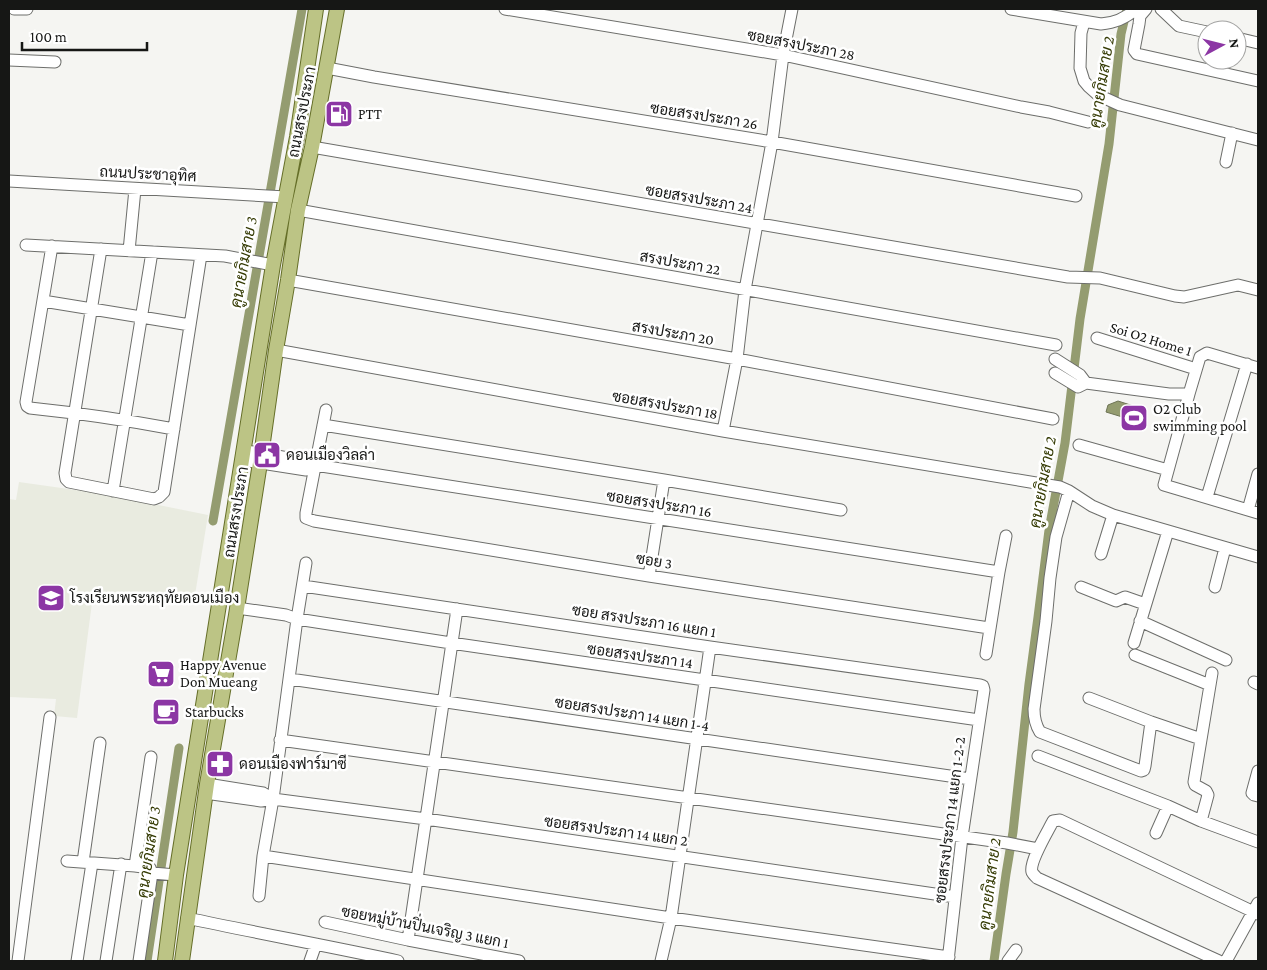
<svg xmlns="http://www.w3.org/2000/svg" width="1267" height="970" viewBox="0 0 1267 970" font-family="'Crimson Pro',Sarabun,serif">
	<style>
		.built { fill: #e9ebe0 }
		.water { fill: #949c70; stroke: #6e7455 }
		.lines { fill: none; stroke-linecap: round; stroke-linejoin: round }
		.canal { stroke: #949c70; stroke-width: 9 }
		.minor-casing { stroke: #6d6e6b; stroke-width: 13 }
		.major-casing { stroke: #656e28; stroke-width: 16 }
		.minor { stroke: #fff; stroke-width: 11 }
		.major { stroke: #bcc485; stroke-width: 14 }
		.labels { text-anchor: middle; stroke-width: 5; stroke-linejoin: round; paint-order: stroke }
		.street-label { font-size: 15px; fill: #161715; stroke: #fff }
		.poi-label { font-size: 15px; fill: #161715; stroke: #fff; text-anchor: start }
		.water-label { font-size: 16px; font-style: italic; fill: #353b04; stroke: #fff }
	</style>
	<rect width="100%" height="100%" fill="#f5f5f2"/>
	<!-- built -->
	<path class="built" d="M19,482L104,494L208,515L194,601L93,595L77,718L54,716L56,699L9,697V499L16,500Z"/>
	<!-- water -->
	<path class="water" d="M1118,401L1146,410L1142,423L1106,412L1108,405Z"/>
	<g class="lines">
		<!-- canal -->
		<path class="canal" d="M213,521L302,9
			M147,961L179,748
			M994,961L1006,874L1013,832L1029,684L1038,617L1049,530L1065,443L1080,319L1109,144L1121,34L1127,9"/>
		<defs>
			<path id="minor" d="M14,9H27
				M505,9L783,55L1021,107L1049,112L1088,122
				M1011,9L1101,24C1115,23 1126,18 1136,9
				M1146,9L1140,16L1139,24L1134,50L1137,54L1258,81
				M1161,9L1179,26L1207,32
				M1084,22L1081,33L1080,68L1084,81L1089,87L1098,95L1120,105L1258,140
				M1237,38L1258,43
				M9,60L55,62
				M327,68L374,77L772,142L1076,196
				M312,147L1068,277L1100,278L1175,296L1184,297L1238,285L1258,290
				M1226,162L1232,133
				M9,181L286,197
				M298,210L1056,345
				M26,245L225,256L273,265
				M52,246L26,402L27,406L30,408C78,413 126,420 174,429
				M101,249L65,473L66,479L69,482L154,499L159,497L164,492L201,255
				M129,251L135,189
				M288,280L737,359L1053,419
				M43,301L190,325
				M1097,338L1196,369
				M276,350L723,431L1060,487L1069,491L1092,506L1113,515L1258,557
				M1055,373L1078,387L1086,383L1080,375L1055,359
				M1086,383L1169,394H1189L1200,357L1207,353L1258,368
				M1189,394L1164,485L1258,513
				M326,410L306,513V518L314,521L649,576L989,628
				M323,425L664,480L841,510
				M723,431L737,359L745,290L772,142L783,55L792,9
				M1079,445L1168,470
				M244,451L261,453L309,462L315,465L999,572
				M242,460L306,470L315,465
				M113,491L152,252
				M1069,491L1056,537L1050,578L1046,621L1034,709C1034,718 1035,724 1040,732L1141,771L1144,770L1145,766L1151,722
				M1207,497L1247,364
				M1248,510L1258,474
				M1101,554L1113,515
				M649,576L664,480
				M303,586L710,647L980,685L983,686L984,690L962,837L948,961
				M1081,587L1116,601L1125,597L1145,604
				M1215,587L1225,548
				M237,608L286,615L297,619L451,643L979,720
				M1140,621L1226,660
				M1134,643L1168,531
				M986,654L999,572L1006,536
				M1135,655L1210,685
				M290,679L970,779
				M1254,682L1258,684
				M1089,698L1151,722L1201,739
				M280,740L1007,843L1038,849
				M1038,756L1168,806L1201,821L1258,842
				M1258,771L1252,793L1254,795L1258,796
				M207,784L263,793L273,799
				M205,793L261,801L273,799L426,819L955,897
				M1201,821L1208,795L1206,791L1195,785L1194,782L1212,673
				M1156,833L1168,806
				M263,856L671,918L949,957
				M67,861L135,866L150,868L152,873L176,875
				M83,862L100,743
				M135,866L151,757
				M259,896L263,856L273,799L297,619L306,563
				M187,918C257,933 328,946 398,961
				M325,922L408,940L519,961
				M408,940L457,609
				M18,961L50,717
				M77,961L92,863
				M106,961L121,864
				M139,961L152,873
				M310,961L316,944
				M661,961L671,918L710,647
				M1008,961L1016,950
				M1219,961L1037,878C1035,876 1033,874 1032,872C1029,862 1048,831 1053,821L1060,820L1258,914
				M1226,961L1258,903"/>
			<path id="major" d="M165,961L176,875L273,265L297,137L316,9
				M182,961L207,784L236,615L260,463L276,350L288,280L298,210L312,147L337,9"/>
		</defs>
		<!-- minor casing -->
		<use href="#minor" class="minor-casing"/>
		<!-- major casing -->
		<use href="#major" class="major-casing"/>
		<!-- minor -->
		<use href="#minor" class="minor"/>
		<!-- major -->
		<use href="#major" class="major"/>
	</g>
	<!-- icons -->
	<defs>
		<symbol id="fuel-square" viewBox="-11 -11 22 22"><rect x="-9" y="-9" width="18" height="18" rx="4" fill="#8c36a4" stroke="#fff"/><path d="M-5.5-6h7V0h2V4h1.3V-2.5L3-4.5l.8-.8L6-3V5H2.5V1h-1V6h-7ZM-4.2-4.7v3.2H.2V-4.7Z" fill="#fff"/></symbol>
		<symbol id="stadium-square" viewBox="-11 -11 22 22"><rect x="-9" y="-9" width="18" height="18" rx="4" fill="#8c36a4" stroke="#fff"/><path d="M0-5a6.5 5 0 1 0 0 10a6.5 5 0 1 0 0-10ZM-3.5-1.8h7v3.6h-7Z" fill="#fff"/></symbol>
		<symbol id="civic-square" viewBox="-11 -11 22 22"><rect x="-9" y="-9" width="18" height="18" rx="4" fill="#8c36a4" stroke="#fff"/><path d="M-.6-6.5H3V-4.5H.6V-3L4-1V1h2V6H-6V1h2V-1L-.6-3ZM-1.2 2.5V6h2.4V2.5Z" fill="#fff"/></symbol>
		<symbol id="school-square" viewBox="-11 -11 22 22"><rect x="-9" y="-9" width="18" height="18" rx="4" fill="#8c36a4" stroke="#fff"/><path d="M0-5L7-2L0 1L-7-2ZM-4 1L0 2.5L4 1V4Q0 6-4 4Z" fill="#fff"/></symbol>
		<symbol id="supermarket-square" viewBox="-11 -11 22 22"><rect x="-9" y="-9" width="18" height="18" rx="4" fill="#8c36a4" stroke="#fff"/><path d="M-6-5.5h2.5l.6 2H6L4.5 2H-2.5L-4.4-4H-6ZM-1.5 3.2a1.3 1.3 0 1 0 .1 0ZM3 3.2a1.3 1.3 0 1 0 .1 0Z" fill="#fff"/></symbol>
		<symbol id="cafe-square" viewBox="-11 -11 22 22"><rect x="-9" y="-9" width="18" height="18" rx="4" fill="#8c36a4" stroke="#fff"/><path d="M-5.5-4.5H6V0H3Q3 3.5 0 3.5H-2.5Q-5.5 3.5-5.5 0ZM3-3.2v2h1.7v-2ZM-6 4.5H4V6H-6Z" fill="#fff"/></symbol>
		<symbol id="pharmacy-square" viewBox="-11 -11 22 22"><rect x="-9" y="-9" width="18" height="18" rx="4" fill="#8c36a4" stroke="#fff"/><path d="M-2-6h4v4h4v4h-4v4h-4v-4h-4v-4h4Z" fill="#fff"/></symbol>
	</defs>
	<g fill-rule="evenodd">
		<use href="#fuel-square" x="323" y="98" width="32" height="32"/>
		<use href="#stadium-square" x="1118" y="402" width="32" height="32"/>
		<use href="#civic-square" x="251" y="439" width="32" height="32"/>
		<use href="#school-square" x="35" y="582" width="32" height="32"/>
		<use href="#supermarket-square" x="145" y="658" width="32" height="32"/>
		<use href="#cafe-square" x="150" y="696" width="32" height="32"/>
		<use href="#pharmacy-square" x="204" y="748" width="32" height="32"/>
	</g>
	<g class="labels">
		<!-- street labels -->
		<g class="street-label">
			<text transform="translate(801 45) rotate(11)" y="5">ซอยสรงประภา 28</text>
			<text transform="translate(302 112) rotate(-79)" y="5">ถนนสรงประภา</text>
			<text transform="translate(704 116) rotate(9)" y="5">ซอยสรงประภา 26</text>
			<text transform="translate(148 174) rotate(3)" y="5">ถนนประชาอุทิศ</text>
			<text transform="translate(699 199) rotate(10)" y="5">ซอยสรงประภา 24</text>
			<text transform="translate(680 263) rotate(10)" y="5">สรงประภา 22</text>
			<text transform="translate(673 333) rotate(10)" y="5">สรงประภา 20</text>
			<text transform="translate(1151 339) rotate(17)" y="5">Soi O2 Home 1</text>
			<text transform="translate(665 405) rotate(10)" y="5">ซอยสรงประภา 18</text>
			<text transform="translate(659 504) rotate(9)" y="5">ซอยสรงประภา 16</text>
			<text transform="translate(236 512) rotate(-81)" y="5">ถนนสรงประภา</text>
			<text transform="translate(654 561) rotate(9)" y="5">ซอย 3</text>
			<text transform="translate(644 621) rotate(9)" y="5">ซอย สรงประภา 16 แยก 1</text>
			<text transform="translate(640 656) rotate(8)" y="5">ซอยสรงประภา 14</text>
			<text transform="translate(632 714) rotate(9)" y="5">ซอยสรงประภา 14 แยก 1-4</text>
			<text transform="translate(950 820) rotate(-83)" y="5">ซอยสรงประภา 14 แยก 1-2-2</text>
			<text transform="translate(616 831) rotate(8)" y="5">ซอยสรงประภา 14 แยก 2</text>
			<text transform="translate(425 927) rotate(11)" y="5">ซอยหมู่บ้านปิ่นเจริญ 3 แยก 1</text>
		</g>
		<!-- poi labels -->
		<g class="poi-label">
			<text x="358" y="119">PTT</text>
			<text x="1153" y="414">O2 Club<tspan x="1153" dy="17">swimming pool</tspan></text>
			<text x="286" y="460">ดอนเมืองวิลล่า</text>
			<text x="70" y="603">โรงเรียนพระหฤทัยดอนเมือง</text>
			<text x="180" y="670">Happy Avenue<tspan x="180" dy="17">Don Mueang</tspan></text>
			<text x="185" y="717">Starbucks</text>
			<text x="239" y="769">ดอนเมืองฟาร์มาซี</text>
		</g>
		<!-- water labels -->
		<g class="water-label">
			<text transform="translate(1101 82) rotate(-81)" y="6">คูนายกิมสาย 2</text>
			<text transform="translate(243 262) rotate(-80)" y="6">คูนายกิมสาย 3</text>
			<text transform="translate(1042 482) rotate(-80)" y="6">คูนายกิมสาย 2</text>
			<text transform="translate(148 852) rotate(-82)" y="6">คูนายกิมสาย 3</text>
			<text transform="translate(989 884) rotate(-83)" y="6">คูนายกิมสาย 2</text>
		</g>
	</g>
	<!-- border -->
	<rect width="1267" height="970" fill="none" stroke="#161715" stroke-width="20"/>
	<!-- north arrow -->
	<g transform="translate(1222 45) rotate(83)"><circle r="24" fill="#ffffff" stroke="#a2a2a1"/>
	<path d="M0-4L9 19L0 12L-9 19Z" fill="#8c36a4"/>
	<text y="-8" font-size="14" font-weight="bold" text-anchor="middle" fill="#161715">N</text>
	</g>
	<!-- scale -->
	<path d="M22 42v8h125v-8" fill="none" stroke="#161715" stroke-width="2.5"/>
	<text x="30" y="42" font-size="15" fill="#161715" stroke="#ffffff" stroke-width="4" paint-order="stroke">100 m</text>
</svg>
